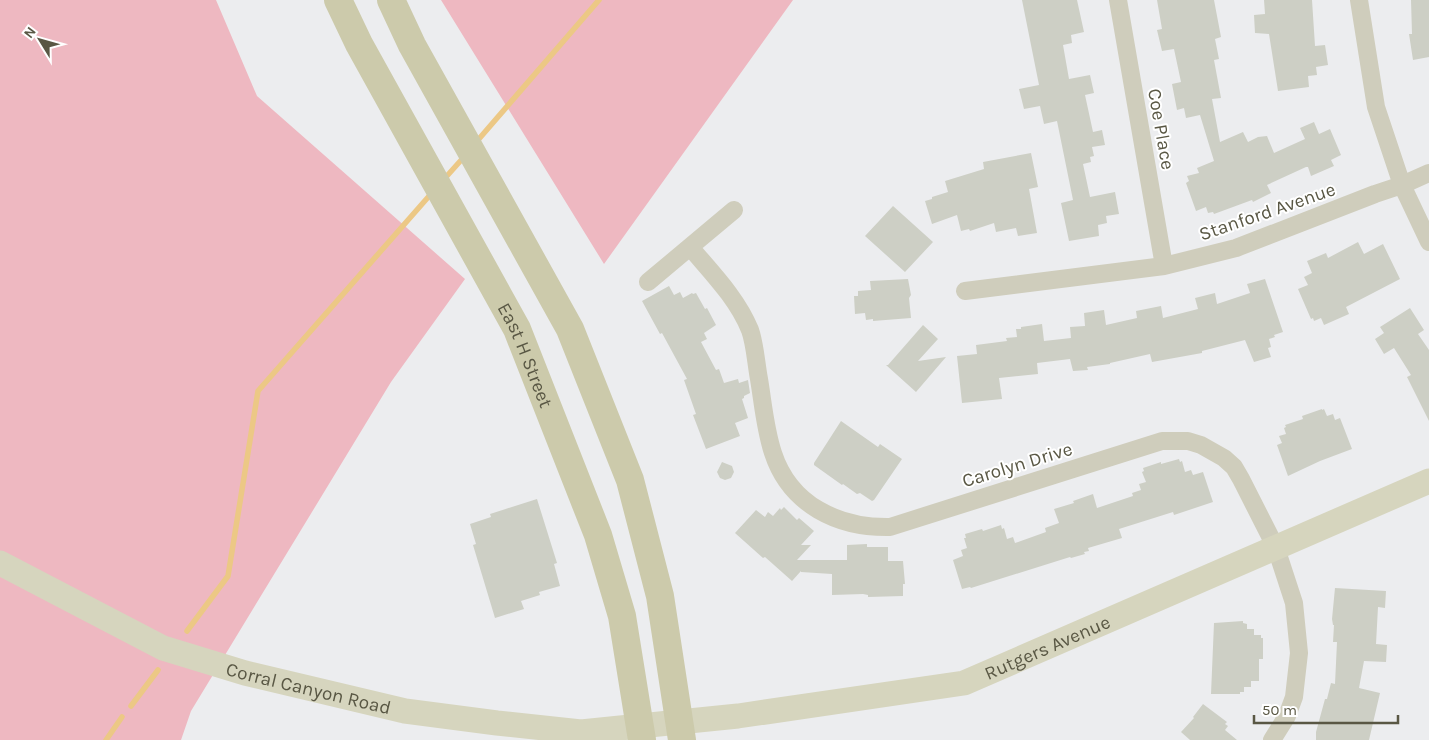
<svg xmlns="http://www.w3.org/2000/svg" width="1429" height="740" viewBox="0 0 1429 740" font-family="Karla,sans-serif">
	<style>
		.green { fill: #eeb8c1 }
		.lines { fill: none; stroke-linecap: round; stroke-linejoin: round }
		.stream { stroke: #ecc885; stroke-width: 5.5 }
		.building { fill: #cdcfc5 }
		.street { stroke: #cfcdbc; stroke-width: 18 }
		.secondary { stroke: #d6d5be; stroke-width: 25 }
		.primary { stroke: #cccaab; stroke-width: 28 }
		.labels { text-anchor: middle; stroke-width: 4; stroke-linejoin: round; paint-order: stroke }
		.street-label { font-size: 19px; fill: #595744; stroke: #fff }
	</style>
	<rect width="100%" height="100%" fill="#ecedef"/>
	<!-- green -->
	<path class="green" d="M0,0H216L257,96L465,279L391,382L191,711L181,740H0Z
		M441,0H793L604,264Z"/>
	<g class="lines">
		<!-- stream -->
		<path class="stream" d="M478,140L599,0
			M446,177L463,158
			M187,631L228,576L258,391L430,195
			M131,706L158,670
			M106,740L122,717"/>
	</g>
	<!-- building -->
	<path class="building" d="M1022,0H1077L1084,32L1071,35L1072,43L1063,45L1069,79L1090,75L1094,93L1085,95L1093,132L1102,130L1105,145L1092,147L1094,156L1090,157L1091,162L1083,164L1090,197L1115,192L1119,214L1106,216L1107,223L1098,225L1099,236L1069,241L1061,203L1073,200L1057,121L1044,124L1040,106L1024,109L1019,89L1039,85Z
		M1157,0H1214L1221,37L1215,39L1219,59L1214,60L1221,98L1212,99L1220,142L1243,132L1248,142L1258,137L1267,136L1274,153L1305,139L1300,128L1314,122L1319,134L1330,129L1341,155L1331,160L1334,166L1311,176L1308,167H1306L1267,185L1271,193L1253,202L1252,200L1214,214L1213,212L1208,213L1206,207L1196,211L1186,183L1189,181L1187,176L1199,173L1197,168L1214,161L1200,115L1186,118L1184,108L1177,110L1172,84L1181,82L1174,49L1162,51L1157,30L1162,29Z
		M1264,0H1312L1315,46L1325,45L1328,65L1316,67L1317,75L1308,76L1309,87L1278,91L1269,34L1255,33L1254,15L1265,14Z
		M1411,0H1429V57L1413,60L1409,34H1412Z
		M1031,153L1038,187L1029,189L1037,233L1018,236L1016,228L996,232L994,223L970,231L969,229L961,231L957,215L932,224L925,201L932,199V197L948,192L945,181L984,169L983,162Z
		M893,206L933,242L905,272L865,236Z
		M1358,242L1364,254L1383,244L1400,279L1346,307L1349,314L1324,325L1321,318L1314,321L1313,318L1311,319L1298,289L1308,285L1304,277L1312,273L1307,261L1326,253L1328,258Z
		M908,279L911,295L909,298L911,318L873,321V319L866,320L865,313L855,314L854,296H858V291L871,290L870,281Z
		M1265,279L1283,332L1274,335L1275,337L1269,339L1271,347L1268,348L1271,357L1254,362L1245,340L1202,351V353L1152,362L1150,354L1110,363V364L1087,367L1088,370L1073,371L1070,359L1037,363L1038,374L999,378L1002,399L962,403L957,356L977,354L976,345L1007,341L1006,338L1017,337L1016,329H1021V327L1042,324L1044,341L1071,338L1070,327L1085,326L1084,313L1104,310L1106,325L1137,318L1136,311L1161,306L1163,318L1198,309L1195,298L1215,293L1217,304L1250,293L1247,284Z
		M669,286L674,295L680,292L683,298L692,293L693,294L696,293L705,309L707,308L716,325L704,333L707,339L701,342L716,370L719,369L724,383L738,379L739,383L748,380L750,393L744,396V398L742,399L748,418L735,423L740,436L706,449L693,415L696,414L684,380L687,379L662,333L660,334L642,301Z
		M1410,308L1424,330L1418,334L1429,350V421L1407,377L1411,375L1394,348L1384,354L1375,339L1384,333L1380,327Z
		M923,325L938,339L918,361L946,357L916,392L886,365H888Z
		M1322,409V410L1324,409L1327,416L1333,414L1335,420L1340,418L1352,449L1320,461L1288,476L1277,445L1282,443L1279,436L1286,434L1284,428L1286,427L1285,425L1303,419L1302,416Z
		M841,421L878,447L880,444L902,459L874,500L872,501L860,493L857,494L843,484L842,485L814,465V463Z
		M1179,459L1180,462L1182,461L1185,472L1191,470L1193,475L1203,472L1213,502L1174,515L1173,512L1119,529L1122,538L1088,548L1089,551L1084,552L1085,554L1071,558L1070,557L971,588L970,587L962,589L953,560L963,556L961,550L967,548L964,538H966L965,534L982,529L983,531L1001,525L1002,529L1004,528L1007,539L1013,537L1015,543L1046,532L1045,528L1059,523L1054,509L1074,503L1073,501L1093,494L1097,508L1133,496L1132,493L1141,490L1139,484L1146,482L1142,472L1144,471L1143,468L1161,462V464Z
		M722,462L732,466L734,472L731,478L725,480L720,478L717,472Z
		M537,499L557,563L554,564L560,586L539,592L540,595L521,601L524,609L495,618L473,545L476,544L470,524L491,517L490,514Z
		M784,507L797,520L799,518L814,531L801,545H811L797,560H847V545L867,544V547H888V561H903L905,584H903V596L868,597V595L863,594L832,595V574L801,572V571L792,581L765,557L763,558L735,533L756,510L765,517L768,512L773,516L780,508L781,510Z
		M1335,588L1386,591L1385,608L1378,607L1376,644L1387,645L1386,662L1364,661L1359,688L1380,693L1369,740H1316V732L1325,699H1327L1331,683L1335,684L1337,642H1333L1334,625H1333L1332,619Z
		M1243,621V623L1247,624V629H1254V635H1261V638H1263V659H1259V681H1251V687H1244V692H1240V694H1211L1214,623Z
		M1203,704L1227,722L1225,724L1228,726L1225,730L1237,740H1190L1181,732L1194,718L1193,717Z"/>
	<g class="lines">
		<!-- street -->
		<path class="street" d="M1118,0L1164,266
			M1359,0L1376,107L1402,185L1429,242
			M690,247C711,272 737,298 750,330C755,344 756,363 759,379C763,403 765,429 773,453C790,505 838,528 890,527L1162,441H1188L1201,445L1224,458L1234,467L1241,479L1276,548L1294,603L1299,653L1294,697L1287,716L1272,740
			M648,282L734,210
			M965,291L1164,266L1236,248L1375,194L1402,185L1429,173"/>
		<!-- secondary -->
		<path class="secondary" id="s1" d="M0,563L163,648L245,673L405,711L497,723L581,732L738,716L964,683L1429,481"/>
		<!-- primary -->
		<g class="primary">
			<path id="s2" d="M338,0L359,44L517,329L598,535L622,616L642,740"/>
			<path d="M391,0L412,45L570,329L630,480L660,596L682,740"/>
		</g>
	</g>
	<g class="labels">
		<!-- street labels -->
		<g class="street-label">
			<text transform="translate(1162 129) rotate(80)" y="7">Coe Place</text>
			<text transform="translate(1267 211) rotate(-19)" y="7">Stanford Avenue</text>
			<text dy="7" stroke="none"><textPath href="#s2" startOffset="402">East H Street</textPath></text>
			<text transform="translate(1017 464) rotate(-17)" y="7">Carolyn Drive</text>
			<text dy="7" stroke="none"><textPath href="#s1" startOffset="1088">Rutgers Avenue</textPath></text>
			<text dy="7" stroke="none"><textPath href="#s1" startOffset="335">Corral Canyon Road</textPath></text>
		</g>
	</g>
	<!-- north arrow -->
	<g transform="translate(40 40) rotate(307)" stroke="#ffffff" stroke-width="4" paint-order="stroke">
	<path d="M0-4L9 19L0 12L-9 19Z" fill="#595744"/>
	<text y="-8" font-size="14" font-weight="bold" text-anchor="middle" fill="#595744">N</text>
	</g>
	<!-- scale -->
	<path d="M1254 715v8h144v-8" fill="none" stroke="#595744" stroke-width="2.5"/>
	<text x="1262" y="715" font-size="15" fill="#595744" stroke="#ffffff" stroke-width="4" paint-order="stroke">50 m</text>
</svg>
